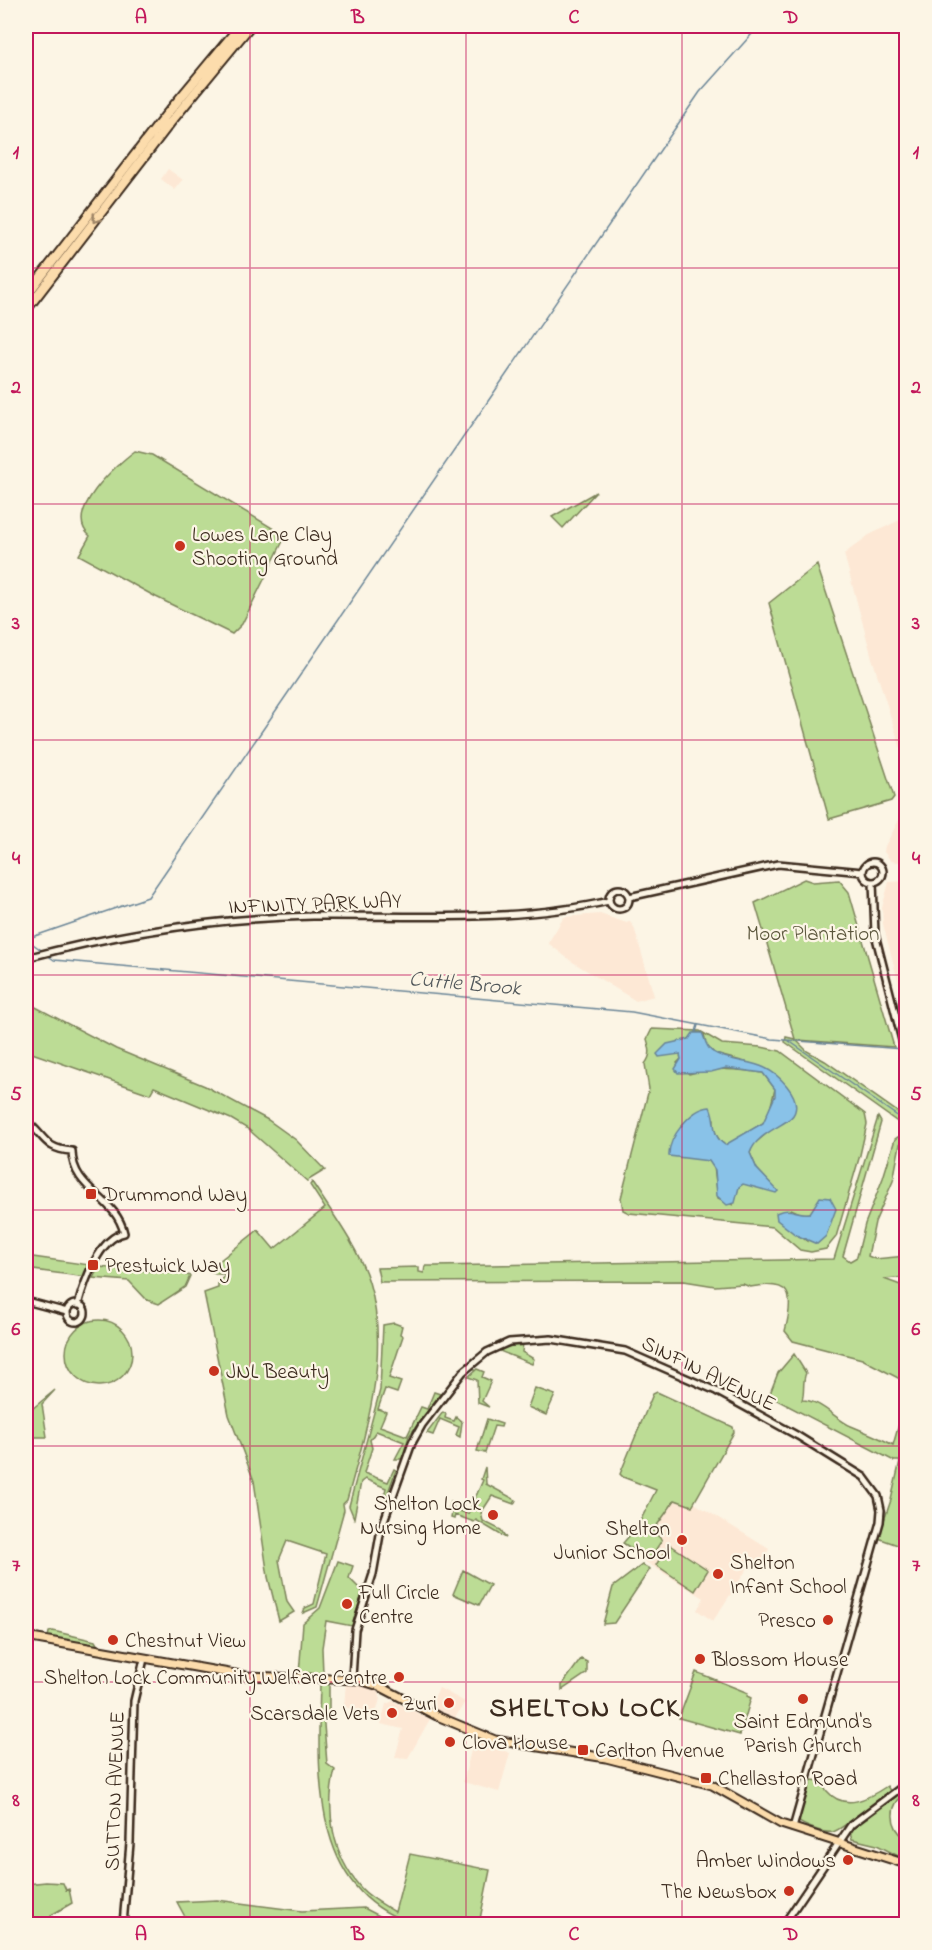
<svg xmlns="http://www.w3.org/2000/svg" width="932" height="1950" viewBox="0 0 932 1950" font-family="'Indie Flower',sans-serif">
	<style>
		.built { fill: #fde8d5 }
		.green { fill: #bcdc95; stroke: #7c835a; stroke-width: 1.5; fill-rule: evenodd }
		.water { fill: #89c2e8; stroke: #6a8597; stroke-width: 1.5 }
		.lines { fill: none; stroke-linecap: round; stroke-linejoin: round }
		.stream { stroke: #6a8597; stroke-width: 1.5 }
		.minor-casing { stroke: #3b2a1e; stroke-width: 10 }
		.major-casing { stroke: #3b2a1e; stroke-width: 11 }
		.highway-casing { stroke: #3b2a1e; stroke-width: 12 }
		.minor { stroke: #fcf5e5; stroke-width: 5 }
		.major { stroke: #fcdcac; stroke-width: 7 }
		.highway { stroke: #fcdcac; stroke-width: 8 }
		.oneway { stroke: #9c8365 }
		.grid { fill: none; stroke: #c2185b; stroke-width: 1.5; stroke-opacity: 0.55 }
		.poi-dot { fill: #c8321e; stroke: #fcf5e5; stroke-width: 2 }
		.labels { text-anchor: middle; stroke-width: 4.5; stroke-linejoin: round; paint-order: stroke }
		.poi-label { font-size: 21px; fill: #3b2a1e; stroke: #fcf5e5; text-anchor: start }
		.street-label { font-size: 21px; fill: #3b2a1e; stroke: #fcf5e5 }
		.park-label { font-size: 21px; fill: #5b563c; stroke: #fcf5e5 }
		.water-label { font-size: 22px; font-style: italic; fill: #52585b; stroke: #fcf5e5 }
		.district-label { font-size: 27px; font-weight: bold; letter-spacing: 1.5px; fill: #3b2a1e; stroke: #fcf5e5 }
		.neatline { fill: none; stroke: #c2185b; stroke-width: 2 }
		.grid-label { font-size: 20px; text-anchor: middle; font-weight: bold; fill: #c2185b }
	</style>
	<rect width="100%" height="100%" fill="#fcf5e5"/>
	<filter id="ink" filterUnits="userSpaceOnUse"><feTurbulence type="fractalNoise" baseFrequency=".0167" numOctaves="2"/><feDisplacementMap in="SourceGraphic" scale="12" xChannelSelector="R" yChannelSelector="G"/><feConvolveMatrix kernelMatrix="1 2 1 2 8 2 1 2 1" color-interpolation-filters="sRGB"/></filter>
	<g filter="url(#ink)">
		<!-- built -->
		<path class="built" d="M168,169L183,180L175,190L161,179Z
			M906,517V765L872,658L844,554L869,535Z
			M906,807V863L891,861L884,852L885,846Z
			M906,881V1011L883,924L882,908L889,882Z
			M600,914L627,923L629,921L634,927L654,996L636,1001L571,961L548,943L564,917Z
			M678,1493L769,1549L763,1560L751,1563L713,1621L697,1610L704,1598L636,1556Z
			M346,1682L379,1690L380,1698L376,1714L344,1707Z
			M439,1688L465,1702L455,1718L429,1707Z
			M393,1701L430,1719L408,1758L395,1757L403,1729L381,1724L386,1704Z
			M474,1739L510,1753L499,1792L463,1782Z"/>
		<!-- green -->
		<path class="green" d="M135,451L152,455L282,534L284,539L242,624L232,634L156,597L79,555L90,536C62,513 117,464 135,451Z
			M596,492L563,528L552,517Z
			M817,565L894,797L891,801L829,819L769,603Z
			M804,879L813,882L839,880L849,892L894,1047L796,1040L807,1051L825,1061L906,1118V1128L785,1042L786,1037L795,1039L755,903Z
			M26,1002L116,1049L205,1086L268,1120L296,1140L325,1170L307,1181L248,1129L231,1119L154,1087L150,1094L26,1051Z
			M652,1029L700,1031L722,1044L761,1047L780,1051L865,1114L867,1124L860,1155L836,1237L826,1249L811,1252L800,1250L773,1227L629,1213L623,1210L621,1198L649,1089L645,1064C652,1055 650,1049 647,1039ZM696,1032L704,1034L706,1045L715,1054L749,1063L774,1076L786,1086L775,1126L753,1145L750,1153L757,1169L777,1191C764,1191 756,1184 743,1184L739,1187L733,1205L718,1198L714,1167L682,1125L695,1113L714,1119C713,1130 716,1139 725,1145L730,1143L763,1123L770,1109L775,1089L763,1073C738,1069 714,1067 689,1074L677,1063L681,1059L680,1054L674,1053ZM791,1209L802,1214L810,1213L807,1241L777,1219Z
			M878,1117L881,1122L843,1256L850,1261L857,1257L865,1224L883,1178L895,1139L898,1137L901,1139L893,1181L875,1222L868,1256L875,1259L906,1256V1277L884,1279L906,1287V1406L902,1400L904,1390L902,1380L862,1359L793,1341L785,1331C795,1293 791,1280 750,1287L743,1284L715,1286L684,1281L380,1282L377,1268L419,1267V1272L424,1273L425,1266H435L834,1259Z
			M312,1182C332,1213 358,1247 369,1282C391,1353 366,1431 347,1500L343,1504L344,1510L317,1607L303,1613L305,1608L314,1604L326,1554L287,1541L279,1560L287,1602L294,1612L279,1621L268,1577L254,1481L229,1415L204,1293L218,1288V1282L227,1274H215L209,1269L258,1230L274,1249L325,1208L310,1185Z
			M26,1256L90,1265L86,1277L26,1269Z
			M99,1267L184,1274L190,1276L185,1287L159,1304L147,1300L129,1281L93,1278Z
			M66 1353a33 33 0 1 1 66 0a33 33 0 1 1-66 0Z
			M394,1323L402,1326L400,1334L403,1336L389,1378L401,1382L397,1393L385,1389L378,1409L386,1412L380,1426L407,1436L421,1407L427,1409L434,1392L440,1394L409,1436L402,1459H395L404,1442L376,1431L370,1440L372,1448L364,1473L388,1482L394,1469L396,1470L385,1501L383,1500L386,1488L365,1479L361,1482L354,1518L349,1506L380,1390L383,1325Z
			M523,1343L522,1352L534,1359L532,1364L497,1350Z
			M794,1354L806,1373C802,1381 805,1392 802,1400C821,1400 835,1419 851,1426C863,1431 883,1439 893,1445L901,1417L906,1410V1548L878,1538L891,1500L900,1461H894L769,1396L778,1373Z
			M477,1369L484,1372L482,1377L491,1381L482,1401L489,1407L478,1403L477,1380L468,1377Z
			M535,1388L555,1395L546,1415L528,1407Z
			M55,1390L42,1404L47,1437H26V1414Z
			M657,1392L733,1427L734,1432L692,1506L675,1500L653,1531L662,1540L649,1560L623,1543L637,1527L656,1490L623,1477L620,1474L653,1394Z
			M443,1412L446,1414L445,1418L454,1421L456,1417L462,1422L460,1437L456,1435L459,1427L440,1419L433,1435L427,1433Z
			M487,1419L502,1424L501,1427L494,1426L485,1453L477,1451Z
			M485,1467L486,1484L516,1500L514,1504L492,1496L481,1513L483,1521L501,1530L506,1538L476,1520L474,1522L455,1515L454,1519L451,1518L452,1513L448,1511L451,1502L454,1509L468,1514L483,1480L481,1479Z
			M669,1544L708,1570L695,1591L656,1565Z
			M338,1561L353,1566L349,1578L363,1592L352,1626L326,1621L322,1648L323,1674H299L303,1623L320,1608Z
			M642,1565L650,1569L614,1623L603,1624L613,1587Z
			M463,1570L490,1585L479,1605L453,1594Z
			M53,1631L95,1641L98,1646L48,1638L49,1632Z
			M581,1659L587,1662V1673L562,1690V1685Z
			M696,1672L748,1693L747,1696L751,1698L740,1735L679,1718Z
			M320,1683H329V1711H323L327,1764L335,1770C325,1810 332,1855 361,1888C370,1898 384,1905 395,1912L410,1854L490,1870L479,1924C460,1924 434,1929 415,1924C309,1894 318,1770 320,1683Z
			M812,1780C820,1780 822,1785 827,1791C845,1812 869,1798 887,1786L891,1792C880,1799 840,1831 833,1832C825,1834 803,1826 797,1820L808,1782Z
			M906,1787V1793C888,1805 889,1826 906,1839V1860L877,1845L852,1839L850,1832L855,1826Z
			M46,1882L63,1883L66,1890L69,1889L72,1903L51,1915L53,1920L28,1918L26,1884Z
			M217,1900L302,1911L364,1908L395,1924H189L177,1902Z"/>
		<!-- water -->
		<path class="water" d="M693,1033H702C706,1040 705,1047 713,1052C728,1062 750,1060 765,1068C778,1074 800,1095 795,1111C792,1125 758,1130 750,1153L757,1169L778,1191L776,1193L743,1184L739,1187L735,1203L727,1205L717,1196L715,1170L709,1161L669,1156C668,1138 691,1108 710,1107C717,1121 710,1135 725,1145L763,1123L775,1096V1089L763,1073L726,1068L711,1072L678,1073L675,1069L681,1059L680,1054L659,1057L657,1054L667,1044L689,1039Z
			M820,1197L830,1198L836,1209L826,1236L817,1244L796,1235L777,1220L776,1213C790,1206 797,1215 810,1213Z"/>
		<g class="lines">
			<!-- stream -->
			<path class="stream" d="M26,939L148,897L700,92L759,26
				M26,939L44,952
				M47,955L54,960L632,1012L772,1039L903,1049
				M696,1032L698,1025
				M789,1041L906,1122"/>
			<defs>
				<path id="minor" d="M863 872a10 10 0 1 1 20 0a10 10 0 1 1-20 0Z
					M873,882L875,934L906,1056
					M609 899a10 10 0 1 1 20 0a10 10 0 1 1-20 0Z
					M629,897L778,864L863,872
					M26,958C119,933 216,918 313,916C410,915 514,923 609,901
					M26,1121C45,1135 43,1149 72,1151C72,1190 116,1197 124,1233C99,1238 84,1283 78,1305
					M26,1301L67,1312
					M67 1313a9 9 0 1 1 18 0a9 9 0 1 1-18 0Z
					M352,1678L355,1630L373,1574L381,1529L412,1443L422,1425L463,1372L487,1352L509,1342L551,1339L625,1351L716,1391L798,1436L864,1477L878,1496L881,1510L880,1522L793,1828
					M123,1924L130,1843L134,1701L144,1659
					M784,1924L851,1825L906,1784"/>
				<path id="major" d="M26,1637L246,1676L360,1680L379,1686L437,1716L495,1740L606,1758L712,1785L781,1824L906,1864"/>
				<path id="highway" d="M26,296L166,115L240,26
					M26,310L170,123L250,26"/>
			</defs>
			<!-- minor casing -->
			<use href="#minor" class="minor-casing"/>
			<!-- major casing -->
			<use href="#major" class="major-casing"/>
			<!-- highway casing -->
			<use href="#highway" class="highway-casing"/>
			<!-- minor -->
			<use href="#minor" class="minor"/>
			<!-- major -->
			<use href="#major" class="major"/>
			<!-- highway -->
			<use href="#highway" class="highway"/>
		</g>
		<!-- one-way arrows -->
		<defs><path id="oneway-chevron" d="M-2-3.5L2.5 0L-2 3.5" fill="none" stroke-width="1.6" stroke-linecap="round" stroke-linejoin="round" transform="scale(1.5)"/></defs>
		<use class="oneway" href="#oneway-chevron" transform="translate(96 219) rotate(128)"/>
	</g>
	<!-- grid -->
	<path class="grid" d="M250,26V1924M466,26V1924M682,26V1924M26,268H906M26,504H906M26,740H906M26,975H906M26,1210H906M26,1446H906M26,1682H906"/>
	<!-- markers -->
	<g class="poi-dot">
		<circle cx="180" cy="546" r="6"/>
		<rect x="85" y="1188" width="12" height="12" rx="3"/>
		<rect x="87" y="1259" width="12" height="12" rx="3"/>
		<circle cx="214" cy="1371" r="6"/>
		<circle cx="493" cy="1515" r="6"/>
		<circle cx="682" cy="1540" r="6"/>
		<circle cx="718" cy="1574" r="6"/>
		<circle cx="347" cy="1604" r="6"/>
		<circle cx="828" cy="1620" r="6"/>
		<circle cx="113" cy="1640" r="6"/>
		<circle cx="700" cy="1659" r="6"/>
		<circle cx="399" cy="1677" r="6"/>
		<circle cx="803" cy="1699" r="6"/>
		<circle cx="449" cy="1703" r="6"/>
		<circle cx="392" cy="1713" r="6"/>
		<circle cx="450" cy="1742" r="6"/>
		<rect x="577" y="1744" width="12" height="12" rx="3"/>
		<rect x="700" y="1772" width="12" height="12" rx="3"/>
		<circle cx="848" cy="1860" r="6"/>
		<circle cx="789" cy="1891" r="6"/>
	</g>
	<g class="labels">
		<!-- poi labels -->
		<g class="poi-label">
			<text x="192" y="541">Lowes Lane Clay<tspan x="192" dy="24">Shooting Ground</tspan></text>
			<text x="103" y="1201">Drummond Way</text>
			<text x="105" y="1272">Prestwick Way</text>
			<text x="226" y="1378">JNL Beauty</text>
			<text x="481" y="1510" text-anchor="end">Shelton Lock<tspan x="481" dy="24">Nursing Home</tspan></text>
			<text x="670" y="1535" text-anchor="end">Shelton<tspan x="670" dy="24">Junior School</tspan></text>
			<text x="730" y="1569">Shelton<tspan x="730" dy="24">Infant School</tspan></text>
			<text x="359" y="1599">Full Circle<tspan x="359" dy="24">Centre</tspan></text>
			<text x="816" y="1627" text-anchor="end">Presco</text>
			<text x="125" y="1647">Chestnut View</text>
			<text x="712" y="1666">Blossom House</text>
			<text x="387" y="1684" text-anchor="end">Shelton Lock Community Welfare Centre</text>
			<text x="437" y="1710" text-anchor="end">Zuri</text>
			<text x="380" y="1720" text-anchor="end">Scarsdale Vets</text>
			<text x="803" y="1728" text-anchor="middle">Saint Edmund's<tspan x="803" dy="24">Parish Church</tspan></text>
			<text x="462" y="1749">Clova House</text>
			<text x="595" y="1757">Carlton Avenue</text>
			<text x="718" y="1785">Chellaston Road</text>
			<text x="836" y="1867" text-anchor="end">Amber Windows</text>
			<text x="777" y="1898" text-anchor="end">The Newsbox</text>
		</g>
		<!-- street labels -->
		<g class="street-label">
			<text transform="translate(315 903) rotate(-2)" y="7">INFINITY PARK WAY</text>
			<text transform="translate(709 1373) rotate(26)" y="7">SINFIN AVENUE</text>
			<text transform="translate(114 1791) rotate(-88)" y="7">SUTTON AVENUE</text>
		</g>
		<!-- park labels -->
		<g class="park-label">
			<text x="813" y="940">Moor Plantation</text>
		</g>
		<!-- water labels -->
		<g class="water-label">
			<text transform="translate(465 982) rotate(5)" y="8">Cuttle Brook</text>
		</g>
		<!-- district labels -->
		<g class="district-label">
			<text x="585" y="1716">SHELTON LOCK</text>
		</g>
	</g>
	<!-- margin -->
	<rect width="932" height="1950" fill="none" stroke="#fcf5e5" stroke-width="66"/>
	<rect x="33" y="33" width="866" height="1884" class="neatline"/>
	<g class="grid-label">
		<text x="141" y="23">A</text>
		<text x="358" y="23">B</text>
		<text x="574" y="23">C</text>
		<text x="791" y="23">D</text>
		<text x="16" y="158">1</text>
		<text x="916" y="158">1</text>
		<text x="16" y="393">2</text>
		<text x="916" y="393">2</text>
		<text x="16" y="629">3</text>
		<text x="916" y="629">3</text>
		<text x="16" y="864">4</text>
		<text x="916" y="864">4</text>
		<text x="16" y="1100">5</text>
		<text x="916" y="1100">5</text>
		<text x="16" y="1335">6</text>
		<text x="916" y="1335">6</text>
		<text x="16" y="1571">7</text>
		<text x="916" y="1571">7</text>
		<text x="16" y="1806">8</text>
		<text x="916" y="1806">8</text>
		<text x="141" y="1940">A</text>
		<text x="358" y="1940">B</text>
		<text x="574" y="1940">C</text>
		<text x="791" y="1940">D</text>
	</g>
</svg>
